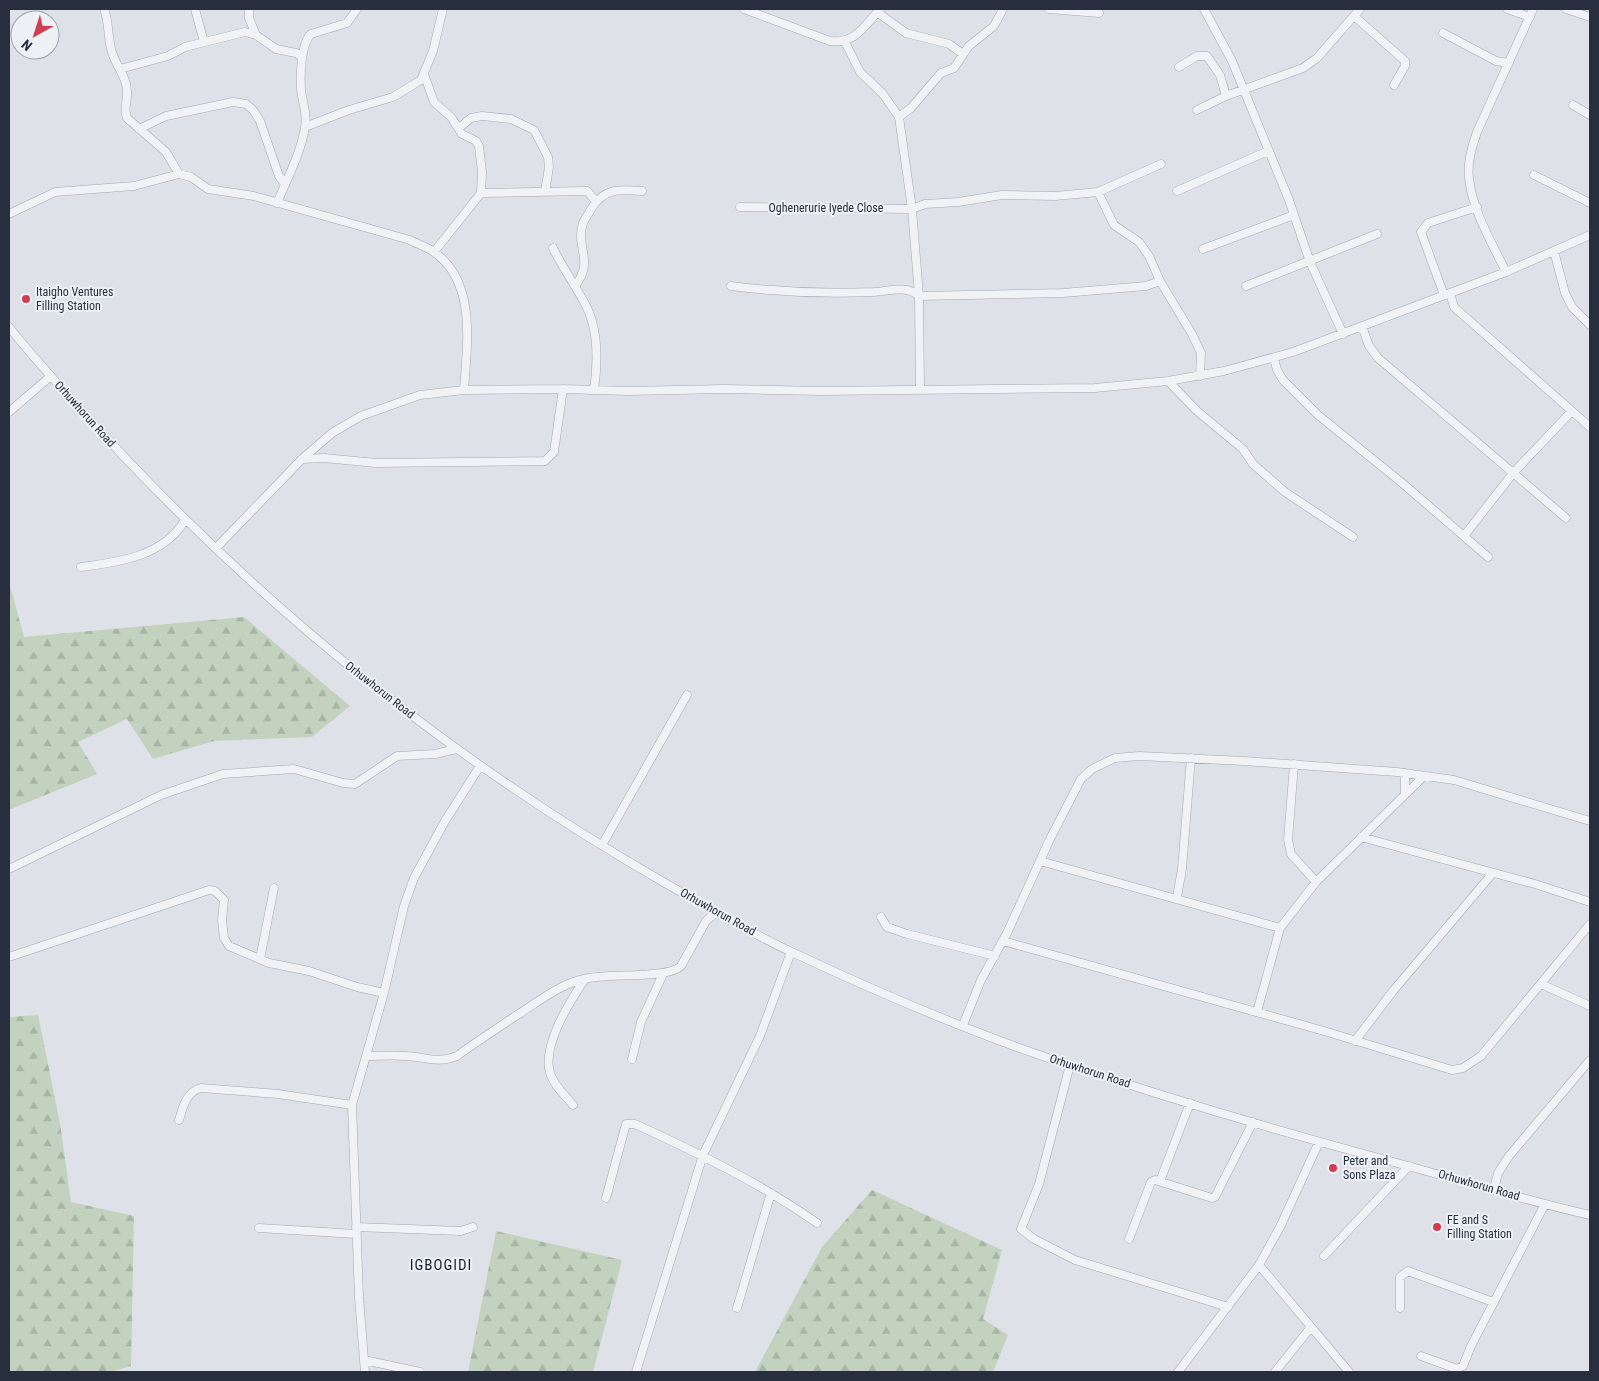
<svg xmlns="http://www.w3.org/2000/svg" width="1599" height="1381" viewBox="0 0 1599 1381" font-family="'Roboto Condensed',sans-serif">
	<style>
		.forest { fill: url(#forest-firs) }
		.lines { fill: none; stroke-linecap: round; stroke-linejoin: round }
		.minor-casing { stroke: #a3a8b2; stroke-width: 9 }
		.minor { stroke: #f1f2f6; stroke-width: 8 }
		.poi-dot { fill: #d13e51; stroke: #edf0f5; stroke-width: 2 }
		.labels { text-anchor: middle; stroke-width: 4; stroke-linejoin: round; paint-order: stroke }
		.street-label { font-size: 12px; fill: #272f3f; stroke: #edf0f5 }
		.poi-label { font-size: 12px; fill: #272f3f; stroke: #edf0f5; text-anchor: start }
		.quarter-label { font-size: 15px; letter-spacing: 1px; fill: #192030; stroke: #edf0f5 }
	</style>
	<defs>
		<pattern id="forest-firs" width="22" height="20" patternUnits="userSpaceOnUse" patternTransform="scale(1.25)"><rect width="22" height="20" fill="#c3d2bf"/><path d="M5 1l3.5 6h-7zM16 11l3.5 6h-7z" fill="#a8b5a5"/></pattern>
	</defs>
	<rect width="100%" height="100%" fill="#dee1e8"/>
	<!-- forest -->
	<path class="forest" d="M9,582L24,637L244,617L350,706L312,737L214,741L153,759L127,719L78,742L97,774L9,810Z
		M38,1015L60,1123L71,1202L134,1216L131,1366L111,1372H9V1017Z
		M872,1190L1002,1250L983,1319L1008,1335L993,1372H755L822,1247Z
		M496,1231L622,1260L593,1372H468Z"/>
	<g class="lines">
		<defs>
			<path id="minor" d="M104,9C110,24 107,41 113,55C117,67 127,78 127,91C128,101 123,108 127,118L166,152L179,174
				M195,9L204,42
				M249,9V18L256,35
				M744,9L830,41C856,44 864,26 880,9
				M1049,9L1099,13
				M1204,9L1232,61L1289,200L1310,262L1343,334
				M1507,9L1530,17
				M1566,9L1590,17
				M877,12L906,33L949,44L963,54
				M1354,16L1405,61V66L1394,85
				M1443,33L1496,61L1509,63
				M845,42L860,72L883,94L899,117
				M1179,67L1197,56H1207L1220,75L1226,96
				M120,69L168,56L185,47L245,32L256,35L276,49L296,53L302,57
				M424,74L434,102L451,117L462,134L476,141L479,146L482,172L481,193L434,252
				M1573,105L1590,115
				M1197,110L1226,96L1303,68L1317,58L1360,9
				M305,127L349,110L393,97L421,80L433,51L443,9
				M459,128L471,118L482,116L511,119L534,130L548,157L549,167L545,192
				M139,129L166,116L233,102L246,104L253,110L260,121L279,176L285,184
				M1161,164L1098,192L1114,225L1139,242L1149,256L1160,281L1192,334L1201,353L1200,376
				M1534,175L1590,203
				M1177,191L1268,151
				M481,193L587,191L596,201
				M277,203C287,179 301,153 305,127C308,113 302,103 301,89C300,76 301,43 311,34L347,23L357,9
				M740,207L912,209L899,117L911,108L941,73L954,68L969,46L994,26L1003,9
				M9,214L55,192L134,186L179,174L191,177L208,189L254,196L410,240C417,244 427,247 434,252C477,282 467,345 464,390
				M553,248C562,267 574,283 584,302C599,328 598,362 594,390
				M1203,249L1294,215
				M1554,251L1565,293L1572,307L1590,325
				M1506,272C1492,243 1472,210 1469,178C1467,163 1472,147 1477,132L1533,9
				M575,286C595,260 575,248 583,223C585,218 589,214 591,209C604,188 619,189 642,191
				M731,286C778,292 827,294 874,292C889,291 907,285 919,296L1063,293L1146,286L1160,281
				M1246,286L1377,234
				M1450,293L1454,307L1590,427
				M1444,295L1421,232L1428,223L1477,207
				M1362,326L1369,346L1378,358L1566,518
				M9,327C32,356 57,383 82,411C250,598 447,758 665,883C708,907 751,934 796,954C877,992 961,1028 1045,1057C1154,1094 1264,1127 1375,1157C1447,1176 1518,1199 1590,1215
				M1274,358L1277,370L1283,380L1318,415L1401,482L1488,557
				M1168,381L1197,411L1243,449L1253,464L1285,492L1353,537
				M920,389L919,296L912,209L925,204L958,202L1002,195L1055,196L1098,192
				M9,412L51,376
				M302,459L324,458L376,463L545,461L554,452L563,389
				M1464,536L1514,472L1572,411
				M216,548L302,459L332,433L361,416L420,395L464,390L563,389L628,391L724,389L821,391L1095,388L1168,381L1224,371L1293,352L1506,272L1590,235
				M81,567C120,562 164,556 185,520
				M1294,764L1288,840L1291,854L1316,882
				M1405,773V793
				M1361,837L1535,884L1590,902
				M602,845L687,695
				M1040,861L1280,928
				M9,869L161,795L223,774L294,769L343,783L355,784L397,756L435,754L456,749
				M1177,897L1182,869L1191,758
				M881,917L887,927L907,934L995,956
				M1003,941L1324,1031L1452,1070L1463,1068L1481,1056L1590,924
				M9,957L209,890L215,891L224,900L222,920L224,938L229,946L269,963L309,971L357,987L384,993
				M260,959L274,888
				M1541,984L1590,1006
				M1257,1012L1280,928L1316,882L1424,776
				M963,1025L981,980L1007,933L1049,841L1081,779L1092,769L1115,758L1139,756L1244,761L1397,772L1454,780L1590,821
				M1355,1041L1393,991L1492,874
				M366,1056C379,1056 393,1055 406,1056C427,1057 436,1064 457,1056C476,1042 495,1030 514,1017C537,1003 557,985 584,979C607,973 668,979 681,966L706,921L716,912
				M632,1059L641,1022L663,974
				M1070,1065L1039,1184L1021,1229L1034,1239L1075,1260L1228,1307
				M573,1105C565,1095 554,1086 550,1073C542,1045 570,1001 585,979
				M179,1120C183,1107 186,1092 201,1088L278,1094L352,1105
				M1160,1181L1190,1103
				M1494,1189L1498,1173L1509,1156L1590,1060
				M606,1198L626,1124H635C698,1153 760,1183 817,1223
				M356,1227L461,1231L473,1227
				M259,1228L356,1234
				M1129,1239L1151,1182L1155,1180L1212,1198L1215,1197L1253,1122
				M1324,1256L1409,1166
				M1259,1265L1349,1372
				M737,1308L771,1193
				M1400,1308V1277L1408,1271L1493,1302
				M1421,1356L1457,1369L1463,1366L1471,1346L1545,1204
				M364,1360L420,1372
				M365,1372L359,1298L352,1105L384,993L404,906L414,878L445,821L480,766
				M636,1372L703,1155L760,1036L791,952
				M1178,1372L1259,1265L1280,1227L1319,1142
				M1275,1372L1311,1327"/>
		</defs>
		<!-- minor casing -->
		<use href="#minor" class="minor-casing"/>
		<!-- minor -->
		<use href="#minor" class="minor"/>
	</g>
	<!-- markers -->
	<g class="poi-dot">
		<circle cx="26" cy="299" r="5"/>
		<circle cx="1333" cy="1168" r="5"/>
		<circle cx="1437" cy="1227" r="5"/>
	</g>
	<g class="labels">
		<!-- street labels -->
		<g class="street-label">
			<text x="826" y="212">Oghenerurie Iyede Close</text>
			<text transform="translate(85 414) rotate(48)" y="4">Orhuwhorun Road</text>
			<text transform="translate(380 690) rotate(38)" y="4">Orhuwhorun Road</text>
			<text transform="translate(718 912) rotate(29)" y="4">Orhuwhorun Road</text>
			<text transform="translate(1090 1071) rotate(18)" y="4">Orhuwhorun Road</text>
			<text transform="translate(1479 1185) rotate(16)" y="4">Orhuwhorun Road</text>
		</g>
		<!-- poi labels -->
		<g class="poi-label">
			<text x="36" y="296">Itaigho Ventures<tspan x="36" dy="14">Filling Station</tspan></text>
			<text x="1343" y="1165">Peter and<tspan x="1343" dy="14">Sons Plaza</tspan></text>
			<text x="1447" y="1224">FE and S<tspan x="1447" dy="14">Filling Station</tspan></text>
		</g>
		<!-- quarter labels -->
		<g class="quarter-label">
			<text x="441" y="1270">IGBOGIDI</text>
		</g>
	</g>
	<!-- border -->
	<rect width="1599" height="1381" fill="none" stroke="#272f3f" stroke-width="20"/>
	<!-- north arrow -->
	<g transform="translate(35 35) rotate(219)"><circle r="24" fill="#edf0f5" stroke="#9ea3ac"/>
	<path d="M0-4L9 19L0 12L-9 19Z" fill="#d13e51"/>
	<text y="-8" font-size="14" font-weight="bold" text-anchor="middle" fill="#272f3f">N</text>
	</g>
</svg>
